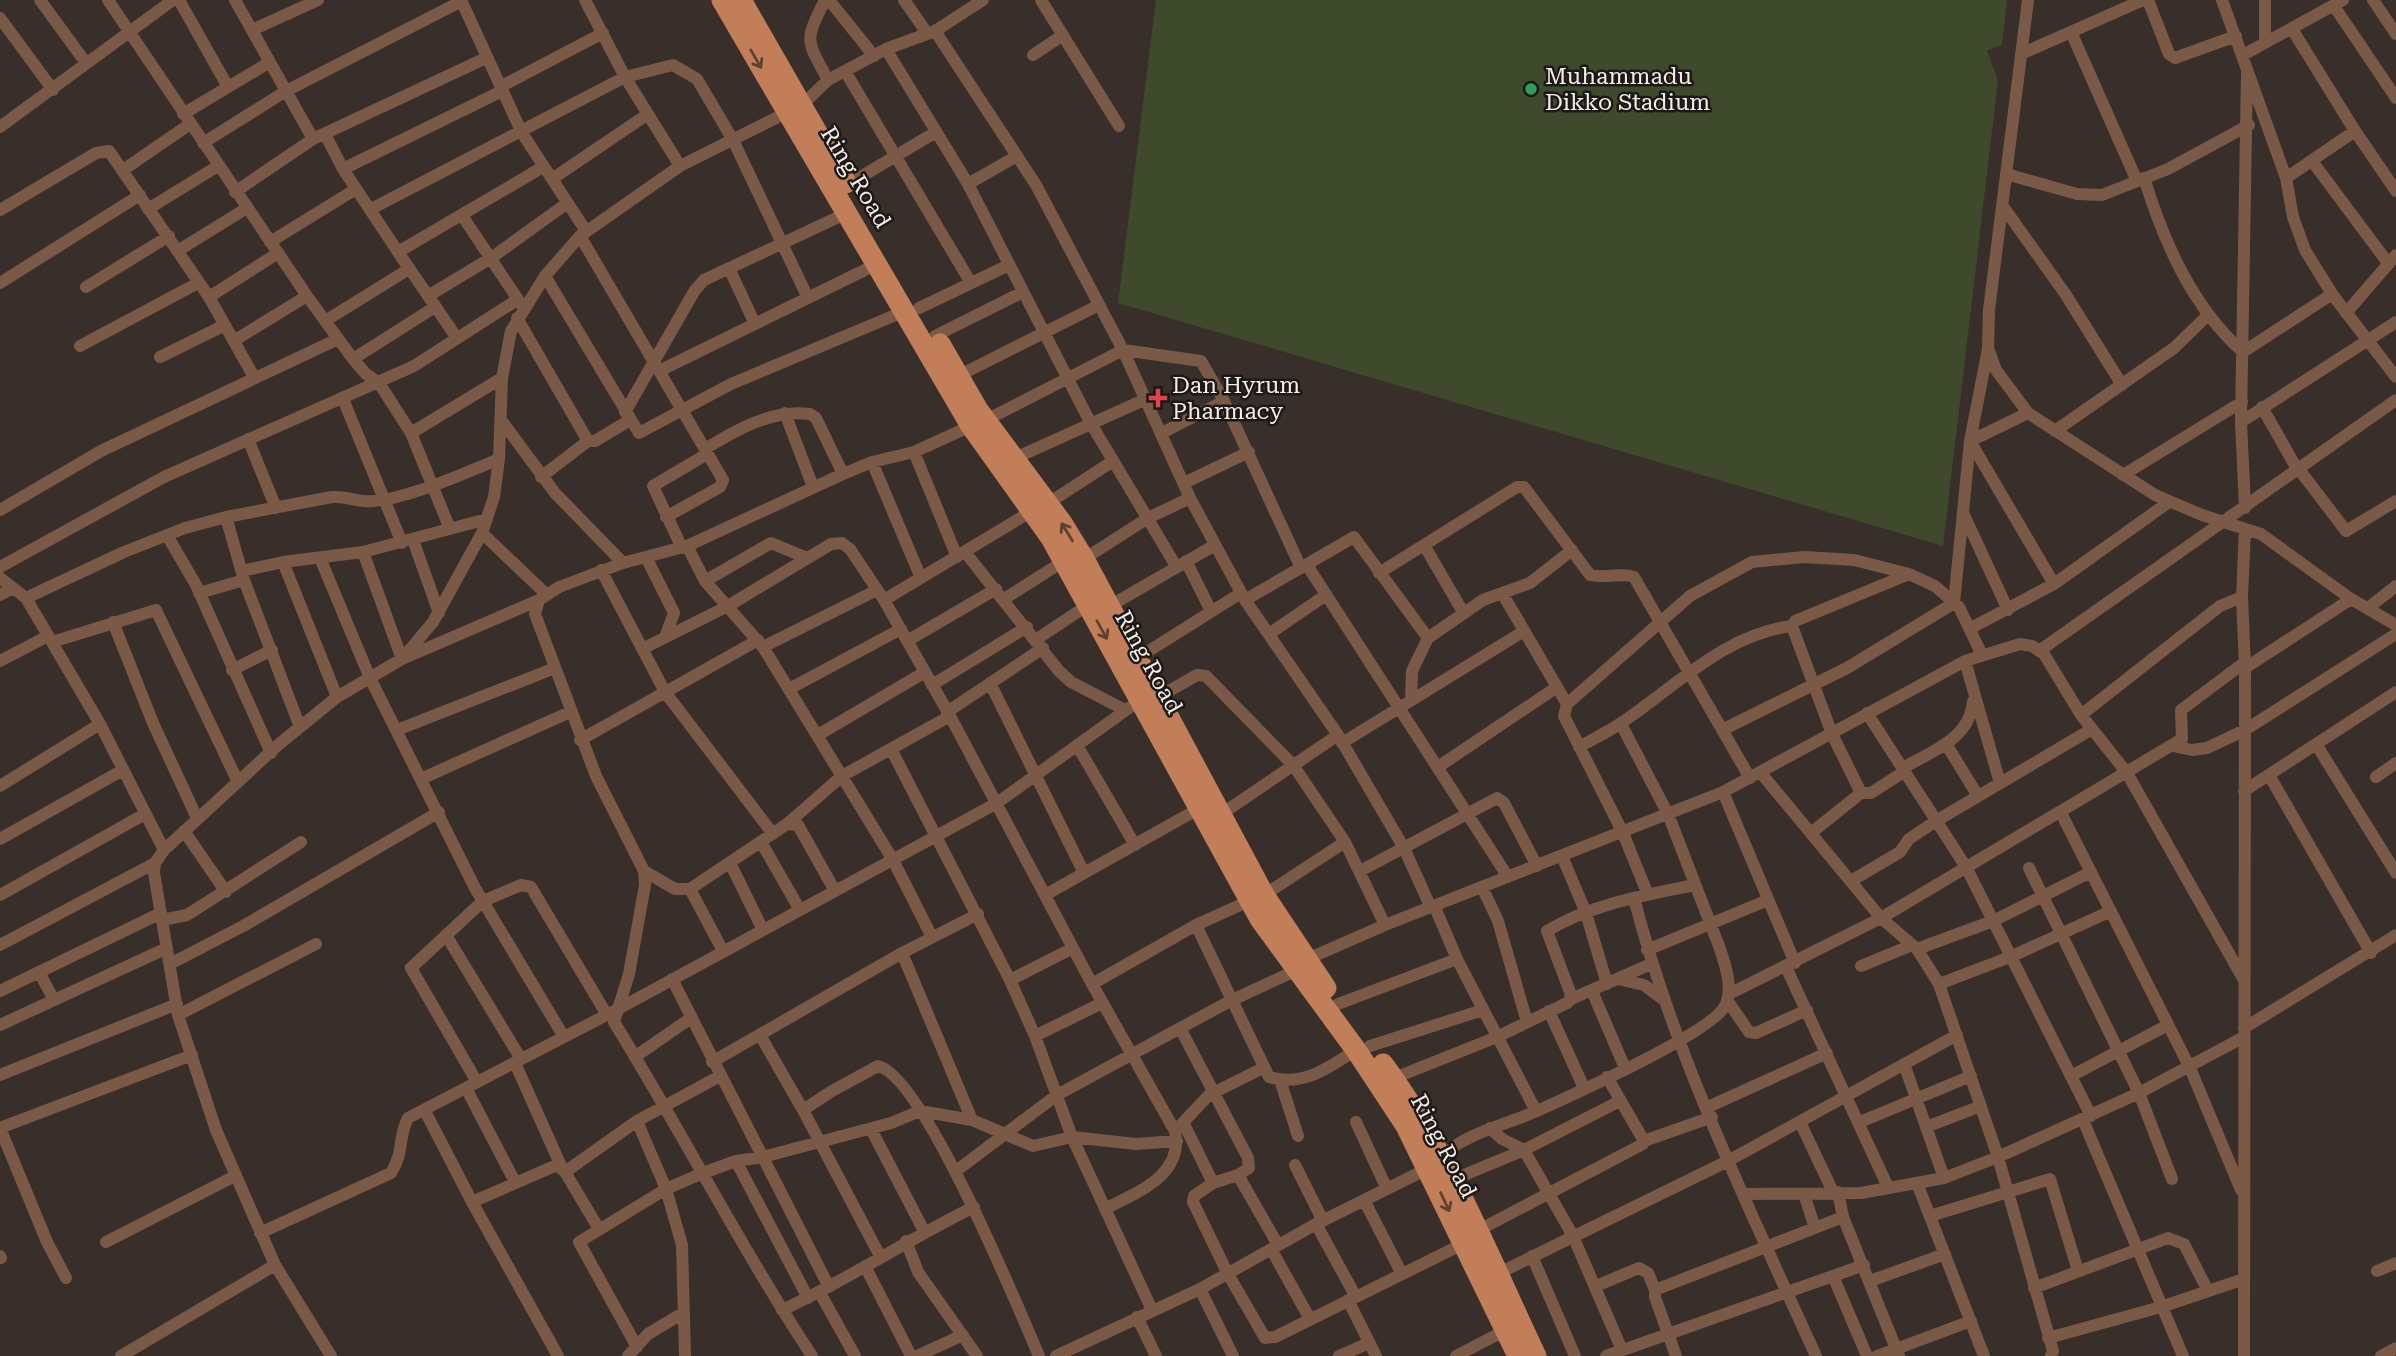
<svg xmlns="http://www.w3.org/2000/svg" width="2396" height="1356" viewBox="0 0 2396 1356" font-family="'Roboto Serif',serif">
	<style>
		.green { fill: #3f492c }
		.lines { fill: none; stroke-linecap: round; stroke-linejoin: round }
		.street { stroke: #7b5947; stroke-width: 12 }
		.primary { stroke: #c27e58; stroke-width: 21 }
		.oneway { stroke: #5e4130 }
		.leisure-dot { fill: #2e9e5b; stroke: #1c1816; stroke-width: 2.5 }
		.health-dot { fill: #e0444e; stroke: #1c1816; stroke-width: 2.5 }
		.labels { text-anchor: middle; stroke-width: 5; stroke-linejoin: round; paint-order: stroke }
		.poi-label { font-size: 23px; fill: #f3ece9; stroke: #1c1816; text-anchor: start }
		.street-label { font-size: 23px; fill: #f3ece9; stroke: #1c1816 }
	</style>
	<rect width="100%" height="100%" fill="#382f2a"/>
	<!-- green -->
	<path class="green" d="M1156,0H2007L2002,45L1987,51L1998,80L1943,546L1118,303Z"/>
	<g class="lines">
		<!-- street -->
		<path class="street" d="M40,0L86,63
			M108,0L307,296L353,359L366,374L379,383L411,433L450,529
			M179,0L228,87
			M235,0L313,139
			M461,0L522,133L586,231
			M585,0L625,77L680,166
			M825,0C804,42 806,39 828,80
			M829,0L874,56
			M904,0L927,33
			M1041,0L1119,126
			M2028,0L1989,310L1988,348L1996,370L2028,413L2155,495L2202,515L2261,534L2351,599L2396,625
			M2148,0L2169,54L2175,58L2236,36
			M2222,0L2286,178L2293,217L2305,250L2332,294L2396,377
			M2265,0V43
			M2373,0L2396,34
			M2334,6L2396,98
			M0,18L53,90
			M2292,29L2355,131L2396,191
			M252,30L318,0
			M935,31L1036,185L1123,350L1190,498L1245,600L1338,735L1404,848L1431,908
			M2071,32L2137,181
			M886,49L968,184L1090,422L1176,566
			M2021,54L2143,0
			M1033,55L1063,35
			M2243,55L2343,0
			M845,71L971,283
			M500,87L603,33
			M183,114L270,62
			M0,127L173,0
			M325,134L343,169L398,252
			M203,143L286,91L462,1
			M2312,161L2388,263
			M343,169L502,91
			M123,170L190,124
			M2006,174L2077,194L2102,195L2168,169L2249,125
			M2144,178C2164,242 2192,307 2243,352L2332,294
			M2286,178L2355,131
			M552,179L648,114
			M968,184L1017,156
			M847,185L936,132
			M235,192L313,139L486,58
			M2002,205L2066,295L2122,385
			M148,209L218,166
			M371,209L625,77L673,65L697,79L733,140L808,298
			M0,210L96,153L109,151L209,297L254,377
			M463,217L521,304
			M580,236L723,480L720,487L666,517
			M270,242L356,189
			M179,250L247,208
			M729,268L755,324
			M545,276L639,433L731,384L905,311
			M0,283L140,195
			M86,287L169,236
			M428,296L491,258L566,204
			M209,297L278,253
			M919,308L1009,265
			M2346,313L2396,255
			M517,318L588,441H595L630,420
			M325,321L409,269
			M935,336L1023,292
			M457,338L398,252L543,167
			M235,340L307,296
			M80,346L198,283
			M160,357L225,325
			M353,359L435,307
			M659,371L877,264
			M958,376L1099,305
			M343,399L402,543
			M2262,407L2297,469
			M625,412L695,290L704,280L847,213
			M785,413L813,487
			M501,420L555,493L623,563
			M986,420L1123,350L1201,361L1224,401L1301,568
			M2241,422L2396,322
			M2055,431L2174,348L2208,315
			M411,433L502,378
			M1162,433L1224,401
			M248,439L276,508
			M1970,441L2054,584
			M1970,441L2028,413
			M705,449C736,430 772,409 810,414L816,418L843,474
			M914,452L957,557
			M1013,459L1146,399
			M872,462L921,578
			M2298,468L2346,531L2396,501
			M2123,475L2242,402
			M541,477L588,441
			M1184,483L1249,452
			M1047,504L1113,461
			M2245,508L2241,422L2247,72
			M0,510L101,451L338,339
			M1964,515L2008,610
			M226,517L244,580L300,727
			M482,533L546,594
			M168,537L196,585L271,753
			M413,540L439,613
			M1424,545L1463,612
			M687,546L705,581L763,647L893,860L932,937
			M682,548L653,486L707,454
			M363,552L402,659L539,600
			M965,552L1059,671L1071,682L1125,710
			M646,557L674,613L665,637
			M320,558L370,678L475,888L564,1037
			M1084,559L1148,518L1190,498
			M1186,561L1211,611
			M283,562L337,697
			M1307,565L1508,877
			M0,567L164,477L414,366L517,300
			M601,570L665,692L773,834
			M242,571L283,562L363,552L487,519
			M1379,573L1517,487H1524L1590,575C1606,579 1619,572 1634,577L1750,778
			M0,578L26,598L100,724L164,850
			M705,581L771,543L807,558
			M199,593L244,580
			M1502,593L1567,704L1690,596L1752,562L1804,557L1854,560L1909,574L1935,586L1959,607L1982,655
			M0,595L13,588
			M26,598L124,552L185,528L226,517L332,497C344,496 353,500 364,501C397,504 467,472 499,459
			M1004,599L1064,561
			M884,600L1032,511
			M1245,600L1354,537L1428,638
			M1108,607L1215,545
			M2368,608L2396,586
			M113,622L153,723L197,818
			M1971,628L2054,584L2169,502
			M1269,634L1326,595
			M1037,639L1088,605
			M907,641L996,589
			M52,642L156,610L238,782
			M763,647L877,590
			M642,649L728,606L831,544L842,543L850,549L884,600L950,716L1092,984L1175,1131C1184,1176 1137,1192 1105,1209
			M2039,651L2396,400
			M1136,659L1241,593
			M0,661L48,636
			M1965,661L2000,783
			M2245,668L2351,599
			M232,670L272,650
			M990,683L1084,873
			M932,685L1027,627
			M789,689L901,629
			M1157,698L1197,675L1206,676L1293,765L1345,842L1385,925
			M1411,700L1412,671L1428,638L1483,600L1530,583L1572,550
			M1567,704L1564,716L1623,833L1648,895
			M947,712L1043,648
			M1867,713L1966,867L2091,1116
			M2081,715L2220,606L2242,597
			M397,730L555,668
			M1722,730L1847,668L1954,603L1970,441L1988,349
			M818,735L925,672
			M580,740L758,640
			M1342,743L1524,631
			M1946,744L1978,796
			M2316,744L2396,873
			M2173,746L2192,750L2207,748L2245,730L2396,634
			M1078,747L1135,845
			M1579,747C1593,739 1608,732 1621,723C1675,687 1725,634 1792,626
			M891,749L1010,980L1035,1036L1072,1137L1152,1310
			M1438,767L1557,687
			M1903,768C1932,751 1970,739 1973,701
			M1760,772L1881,918L1917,949L1939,984L1998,1157L2053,1351L2051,1356
			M2269,775L2371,953
			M2376,777L2396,763
			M423,778L570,712
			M0,786L100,724
			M2244,791L2396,692
			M1723,792L1795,963
			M1861,793L1832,734L1792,626L1795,621L1909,574
			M2061,813L2190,1068L2241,1190
			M1220,815L1338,735
			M787,824L798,825L835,891
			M184,831L226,892
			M1811,833L1861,793H1871L1905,771
			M0,839L123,770
			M761,842L800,910
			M1562,856L1586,913L1607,984
			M730,863L763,930
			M2029,868L2139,1093L2172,1179
			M644,871L675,889H690L787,824L842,776L950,716
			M1360,871L1497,798L1504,803L1537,866
			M1851,881L1900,852L1909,839L1936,821L2092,729
			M1482,887L1498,921L1527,1022
			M690,889L723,951
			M0,895L145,814
			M1045,895L1200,808
			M1264,895L1345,842
			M1634,898C1674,1055 1749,1208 1816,1356
			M1434,905L1457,959L1536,1111
			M162,920L187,915L301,842
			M1196,925L1269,1077C1303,1087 1328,1068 1356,1050
			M446,935L521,1059
			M0,945L155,863
			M1917,949L1993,921L2091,872
			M1647,950L1768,900
			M902,953L972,1120
			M1305,960L1385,925L1723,792L1965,661L2020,644L2032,646L2044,654L2081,715L2127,773L2244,980
			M170,964L245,925L439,812
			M1861,966L1912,945
			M1786,967L1888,1187
			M39,972L54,1000
			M672,979L829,1287
			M1618,979L1644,985L1664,1000
			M1010,980L1073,948
			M1092,984L1196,925L1249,901
			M1939,984L2010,957L2111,911
			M0,991L161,913
			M1592,991L1625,1068
			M1729,994L1881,918L2182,739L2181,710L2245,662
			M1571,999L1651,964
			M1727,1000L1749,1032L1756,1033L1807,1010
			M1338,1004L1457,959
			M1549,1011L1584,1088
			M178,1015L316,944
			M0,1025L167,948
			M1180,1028L1248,1158L1249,1168L1238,1175
			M2244,1028L2396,935
			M760,1035L803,1110
			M1035,1036L1102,1003
			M1370,1046L1483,1010
			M636,1056L691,1018
			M712,1062L902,953L978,914
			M515,1063L561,1166
			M1904,1064L1944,1178
			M0,1075L177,1004
			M2071,1076L2168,1025
			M1394,1078L1497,1037L1567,1003L1571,999L1570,992L1547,931C1591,904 1646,895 1695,885
			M1280,1080L1298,1136
			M477,1082L411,968L483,901L521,885L531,887L607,1015
			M466,1088L515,1182
			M1708,1107L1827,1053
			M425,1111L472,1202
			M2083,1120L2183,1356
			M637,1121L666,1189L682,1245L685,1356
			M1356,1122L1387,1189
			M1800,1122L1833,1192
			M1860,1122L1971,1076
			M1184,1124L1213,1183
			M1926,1127L1981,1106
			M0,1128L192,1055
			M0,1128L47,1242L66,1278
			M1490,1128L1502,1139L1524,1150L1573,1236L1622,1350
			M871,1129L924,1231
			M1175,1131L1209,1095L1263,1068
			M1644,1141L1712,1117
			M1441,1157C1448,1152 1455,1145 1463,1141C1486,1128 1512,1122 1537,1111C1570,1096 1716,1031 1726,1004C1733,986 1725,964 1719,946L1668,814L1621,724
			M736,1161L808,1298
			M1295,1165L1323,1221
			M956,1171L1057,1095L1232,1000L1295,971
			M565,1172L637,1121L720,1076
			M1452,1180L1524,1150L1620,1101
			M1917,1183L1984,1356
			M1838,1192L1843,1217L1899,1356
			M1743,1194L1861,1193L1944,1178L1998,1157L2139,1093L2244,1037
			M1804,1194L1815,1228
			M1364,1200L1402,1274
			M1930,1216L2050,1179L2078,1271
			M1316,1224L1356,1297
			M1477,1231L1643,1144L1644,1141L1607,1077
			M260,1233L391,1173C405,1150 397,1140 408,1118L620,1008L997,803L1140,700
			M906,1241L918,1272L977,1356
			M106,1242L235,1176
			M1278,1245L1238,1175L1213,1183L1194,1196L1193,1202L1228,1274L1265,1338L1275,1337L1465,1243
			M1271,1249L1310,1319
			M0,1256L1,1258
			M880,1256L803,1110L832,1091L878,1066C923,1076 1018,1307 1039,1356
			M1532,1256L1575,1356
			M865,1266L911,1356
			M2377,1271L2396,1263
			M1497,1274L1728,1161L1957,1035
			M1833,1276L1867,1356
			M1870,1281L1945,1254
			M1596,1286L1639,1268L1648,1273L1655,1290
			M2034,1288L2168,1238L2184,1244L2208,1291
			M1200,1289L1233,1356
			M820,1293L855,1356
			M1348,1300L1376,1356
			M782,1310C848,1280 908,1239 974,1207
			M1137,1317L1156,1356
			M2048,1338L2161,1307L2244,1279
			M637,1347L579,1242L666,1189L703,1173L736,1161L763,1157L891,1123L920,1111L972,1120L1033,1146L1072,1137L1136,1144L1177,1141
			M121,1356L275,1265
			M331,1356L275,1265L216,1130L178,1015L154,873L155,863L164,850L278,745L337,697L402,659L433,622L482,533L494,497L499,459L502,378L511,331L545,276L580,236L680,166L802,105L828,80L886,49L935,31L983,0
			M558,1356L472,1202L557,1165L565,1172L599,1229
			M628,1356L648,1334L683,1313
			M812,1356C741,1248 682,1132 614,1022L629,974L645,885L644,871L596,776L535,614L539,600L559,587L623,563L687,546L843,474L872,462L914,452L971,426
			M917,1356L963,1335
			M1056,1356L1200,1289L1316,1224L1429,1168
			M1339,1356L1369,1343
			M1456,1356L1506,1330
			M1606,1356L1864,1265
			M1676,1356L1655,1297V1290L1843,1217
			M1877,1356L1971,1321
			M2244,1356L2245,668L2242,597L2245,529
			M2381,1356L2396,1348"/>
		<!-- primary -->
		<path class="primary" d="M722,0L971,426L1051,538L1260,919L1356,1050L1406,1126L1518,1356
			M741,0L846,183
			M940,344L978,410L1062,523L1084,559L1264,895L1326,988
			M1383,1064C1448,1152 1489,1257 1536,1356"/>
	</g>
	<!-- one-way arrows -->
	<defs><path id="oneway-shaft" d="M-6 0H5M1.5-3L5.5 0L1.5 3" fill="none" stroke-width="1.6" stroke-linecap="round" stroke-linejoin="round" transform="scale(1.75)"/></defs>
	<g class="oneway">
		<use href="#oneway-shaft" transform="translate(756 59) rotate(60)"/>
		<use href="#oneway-shaft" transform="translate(1067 532) rotate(-122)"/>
		<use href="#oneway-shaft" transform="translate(1102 630) rotate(61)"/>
		<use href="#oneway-shaft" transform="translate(1445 1202) rotate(65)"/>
	</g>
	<!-- markers -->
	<circle class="leisure-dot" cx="1531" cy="89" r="7"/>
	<path class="health-dot" d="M1154.5 387.5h7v7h7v7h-7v7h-7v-7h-7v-7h7z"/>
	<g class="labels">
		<!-- poi labels -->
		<g class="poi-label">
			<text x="1545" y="84">Muhammadu<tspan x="1545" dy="26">Dikko Stadium</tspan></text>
			<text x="1172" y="393">Dan Hyrum<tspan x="1172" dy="26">Pharmacy</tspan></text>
		</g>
		<!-- street labels -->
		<g class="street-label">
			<text transform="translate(856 177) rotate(59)" y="8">Ring Road</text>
			<text transform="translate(1149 662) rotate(61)" y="8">Ring Road</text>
			<text transform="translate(1444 1146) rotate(62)" y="8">Ring Road</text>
		</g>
	</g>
</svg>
